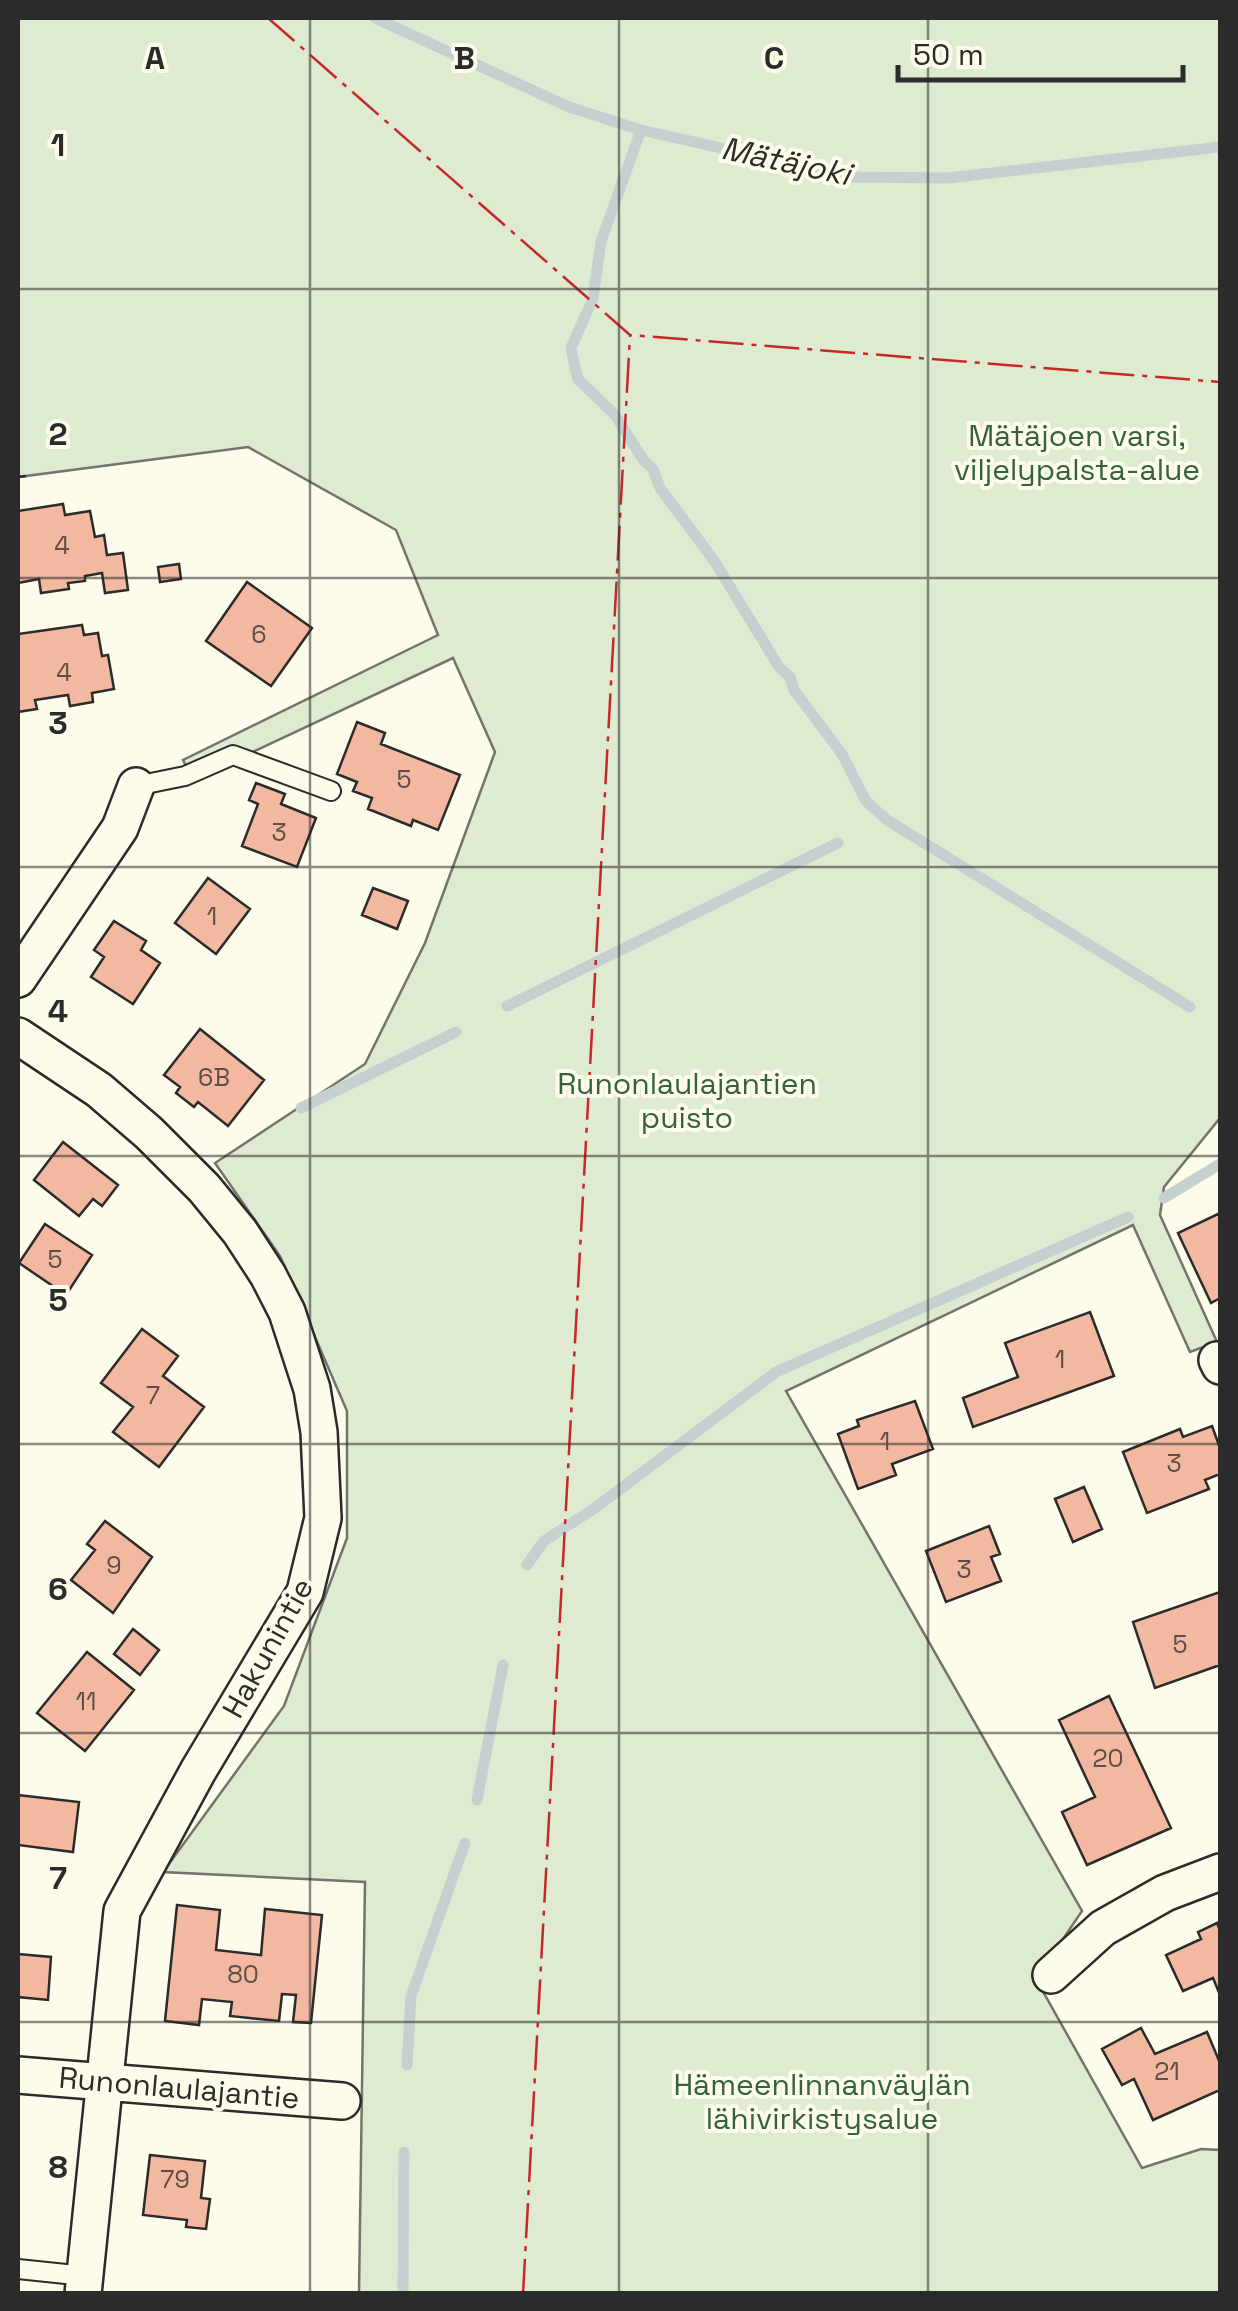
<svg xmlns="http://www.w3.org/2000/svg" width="1238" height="2311" viewBox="0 0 1238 2311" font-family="'Space Grotesk',sans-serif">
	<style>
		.green { fill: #deebd1; stroke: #74746e; stroke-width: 2.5 }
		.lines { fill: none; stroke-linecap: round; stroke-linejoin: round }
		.stream { stroke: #c7d0d0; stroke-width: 11 }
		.building { fill: #f2b8a0; stroke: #2b2b2b; stroke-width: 2.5 }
		.lane-casing { stroke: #2b2b2b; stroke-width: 22 }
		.street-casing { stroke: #2b2b2b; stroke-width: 40 }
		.lane { stroke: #fdfbea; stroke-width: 18 }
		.street { stroke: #fdfbea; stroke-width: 35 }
		.fence { stroke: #2b2b2b; stroke-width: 2.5; stroke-dasharray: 12 5; stroke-linecap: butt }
		.power { stroke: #c62828; stroke-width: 2.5; stroke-dasharray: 35 8 5 8; stroke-linecap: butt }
		.grid { fill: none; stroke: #2b2b2b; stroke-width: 2.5; stroke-opacity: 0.55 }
		.labels { text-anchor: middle; stroke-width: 8; stroke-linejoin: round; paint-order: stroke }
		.number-label { font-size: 25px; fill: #5d4e48 }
		.park-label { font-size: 30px; fill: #34623c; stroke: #fdfbea }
		.street-label { font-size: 30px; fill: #2b2b2b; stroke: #fdfbea }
		.water-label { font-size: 32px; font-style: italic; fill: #2b2b2b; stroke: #fdfbea }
		.grid-label { font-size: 32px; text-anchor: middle; font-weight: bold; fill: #2b2b2b; stroke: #fdfbea; stroke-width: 8; stroke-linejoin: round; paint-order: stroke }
	</style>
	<rect width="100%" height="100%" fill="#fdfbea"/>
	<!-- green -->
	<path class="green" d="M18,18H1220V1118L1164,1187L1160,1215L1217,1342L1190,1352L1133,1225L786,1391L1082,1911L1036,1979L1142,2168L1201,2149L1220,2150V2293H359L365,1882L163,1872L284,1706L347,1538V1411L280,1256L215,1163L365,1064L425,943L495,752L453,658L193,780L183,760L438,635L396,530L248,447L18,477Z"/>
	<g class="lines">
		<!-- stream -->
		<path class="stream" d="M375,18L569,107L641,130L850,177L947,178L1220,147
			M641,130L601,241L593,298L571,348L575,368L578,379L615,415L644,461L653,469L660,488L715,562L779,667L790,677L794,690L842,754L866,801L887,820L1190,1007
			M507,1006L838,843
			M301,1108L456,1032
			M1164,1198L1220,1164
			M527,1565L544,1541L595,1508L776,1372L1128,1217
			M477,1800L503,1665
			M407,2065L411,1996L465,1843
			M403,2294L404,2152"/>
	</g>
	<!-- building -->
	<path class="building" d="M63,504L65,515L90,511L95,537L104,535L107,555L123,553L128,590L105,593L102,573L85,576V581L68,583L69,589L41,593L39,579L18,583V511Z
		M179,564L181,579L160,582L158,567Z
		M247,582L312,628L271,686L206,641Z
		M82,625L84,635L98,633L102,656L108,655L114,689L92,693L93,702L70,706L68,695L35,700L37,709L18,712V634Z
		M357,722L385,733L381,744L460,775L438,830L413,820L411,826L368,809L372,798L353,791L357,782L337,774Z
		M256,783L285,794L281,804L316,818L297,867L242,846L258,804L249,800Z
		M208,878L250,909L216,954L175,923Z
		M373,888L408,901L397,929L362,915Z
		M114,921L146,941L141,950L160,963L133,1004L91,977L104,957L94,950Z
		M200,1029L264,1080L228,1126L198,1102L194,1107L176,1093L180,1087L164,1075Z
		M63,1142L118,1185L102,1206L93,1199L79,1216L34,1180Z
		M1220,1213V1298L1211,1303L1178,1233Z
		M45,1224L92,1255L66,1295L19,1263Z
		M1090,1312L1114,1376L973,1427L963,1398L1018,1377L1005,1343Z
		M142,1329L178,1356L163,1376L204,1407L159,1467L113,1432L133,1407L101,1383Z
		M915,1401L933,1449L892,1464L896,1475L858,1489L838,1434L859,1426L857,1420Z
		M1212,1426L1220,1448V1474L1205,1480L1209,1489L1147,1513L1123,1452L1180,1429L1183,1437Z
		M1084,1487L1102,1529L1073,1542L1055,1499Z
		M105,1521L152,1557L113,1613L71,1580L95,1550L87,1544Z
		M989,1526L1000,1554L991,1557L1001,1581L946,1602L926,1551Z
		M1220,1592V1665L1155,1688L1133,1622Z
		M133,1629L159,1650L140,1675L114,1654Z
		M87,1652L134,1690L85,1751L37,1713Z
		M1109,1696L1171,1828L1087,1865L1062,1812L1095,1797L1059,1720Z
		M18,1795L79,1802L73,1852L18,1845Z
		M177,1905L220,1910L216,1950L261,1955L265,1909L322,1915L311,2023L293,2022L296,1995L282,1994L279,2021L230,2016L232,2002L202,1999L199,2025L165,2021Z
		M1217,1923L1220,1930V1995L1213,1978L1183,1991L1166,1955L1201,1939L1198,1932Z
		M18,1954L51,1957L48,2000L18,1997Z
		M1141,2028L1155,2054L1207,2032L1220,2063V2090L1153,2120L1134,2079L1122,2085L1102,2049Z
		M150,2155L205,2161L201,2198L210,2199L206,2229L186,2227L187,2220L143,2215Z"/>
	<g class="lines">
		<defs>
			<path id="lane" d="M136,786L185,776L233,755L331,791
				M18,2269L85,2276"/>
			<path id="street" d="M18,979L120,828L136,786
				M18,1036L99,1090L149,1133L204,1188L240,1232L268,1275L287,1312L312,1389L319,1432L323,1518L305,1592L198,1771L122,1911L83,2294
				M1217,1360L1220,1366
				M1051,1975L1103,1928L1165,1893L1220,1872
				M18,2075L342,2101"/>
		</defs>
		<!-- lane casing -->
		<use href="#lane" class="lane-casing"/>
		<!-- street casing -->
		<use href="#street" class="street-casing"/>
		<!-- lane -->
		<use href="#lane" class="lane"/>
		<!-- street -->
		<use href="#street" class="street"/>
		<!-- fence -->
		<path class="fence" d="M18,477L26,476"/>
		<!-- power -->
		<path class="power" d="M268,18L630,335L1220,382
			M523,2294L630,335"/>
	</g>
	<!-- grid -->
	<path class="grid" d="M310,18V2294M619,18V2294M928,18V2294M18,289H1220M18,578H1220M18,867H1220M18,1156H1220M18,1444H1220M18,1733H1220M18,2022H1220"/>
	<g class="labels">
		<!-- number labels -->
		<g class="number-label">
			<text x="62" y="554">4</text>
			<text x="259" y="643">6</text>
			<text x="64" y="681">4</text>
			<text x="404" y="788">5</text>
			<text x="279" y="841">3</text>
			<text x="212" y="925">1</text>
			<text x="214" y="1086">6B</text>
			<text x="55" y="1268">5</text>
			<text x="1060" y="1368">1</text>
			<text x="153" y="1404">7</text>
			<text x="885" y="1450">1</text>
			<text x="1174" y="1472">3</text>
			<text x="114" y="1574">9</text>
			<text x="964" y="1578">3</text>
			<text x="1180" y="1653">5</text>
			<text x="86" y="1710">11</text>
			<text x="1108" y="1767">20</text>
			<text x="243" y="1983">80</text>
			<text x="1167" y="2080">21</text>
			<text x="175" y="2188">79</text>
		</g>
		<!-- park labels -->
		<g class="park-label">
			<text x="1077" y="446">Mätäjoen varsi,<tspan x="1077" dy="34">viljelypalsta-alue</tspan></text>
			<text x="687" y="1094">Runonlaulajantien<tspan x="687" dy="34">puisto</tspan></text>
			<text x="822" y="2095">Hämeenlinnanväylän<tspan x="822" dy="34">lähivirkistysalue</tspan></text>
		</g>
		<!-- street labels -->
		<g class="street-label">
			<text transform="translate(268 1648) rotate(-61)" y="10">Hakunintie</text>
			<text transform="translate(179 2088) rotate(5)" y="10">Runonlaulajantie</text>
		</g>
		<!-- water labels -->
		<g class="water-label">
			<text transform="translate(786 161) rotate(12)" y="11">Mätäjoki</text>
		</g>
	</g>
	<g class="grid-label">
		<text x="155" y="69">A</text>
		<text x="464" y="69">B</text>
		<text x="774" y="69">C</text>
		<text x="58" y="156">1</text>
		<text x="58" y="445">2</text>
		<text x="58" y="734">3</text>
		<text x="58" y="1022">4</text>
		<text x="58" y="1311">5</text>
		<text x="58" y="1600">6</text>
		<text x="58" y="1889">7</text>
		<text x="58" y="2178">8</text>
	</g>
	<!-- border -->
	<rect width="1238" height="2311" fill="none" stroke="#2b2b2b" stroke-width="40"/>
	<!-- scale -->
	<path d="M898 65v15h285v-15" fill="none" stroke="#2b2b2b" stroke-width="5"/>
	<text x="913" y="65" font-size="30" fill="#2b2b2b" stroke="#fdfbea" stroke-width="8" paint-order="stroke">50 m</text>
</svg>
